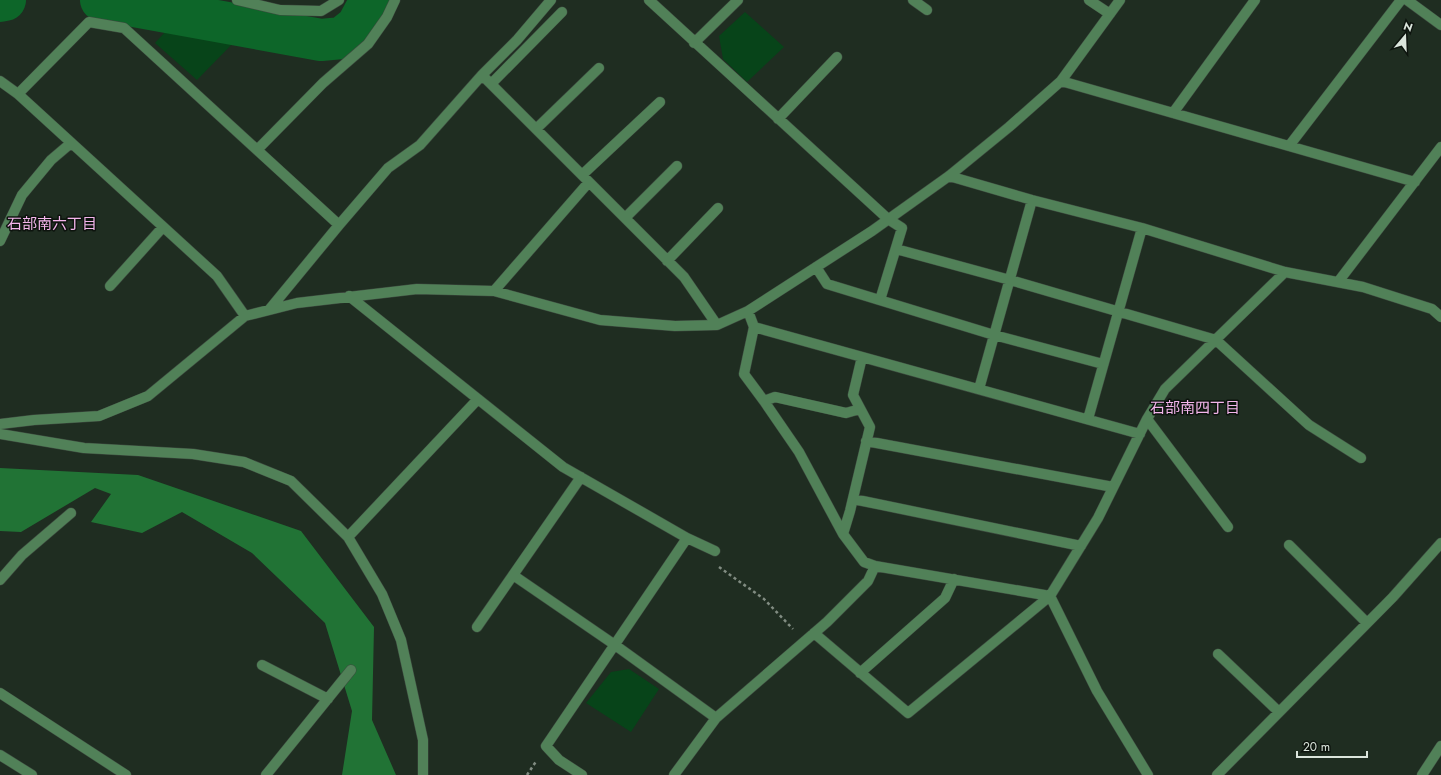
<svg xmlns="http://www.w3.org/2000/svg" width="1441" height="775" viewBox="0 0 1441 775" font-family="Jost,'Noto Sans JP',sans-serif">
	<style>
		.green { fill: #074419 }
		.forest { fill: #217335 }
		.lines { fill: none; stroke-linecap: round; stroke-linejoin: round }
		.river { stroke: #0d6629; stroke-width: 42 }
		.minor-casing { stroke: #3d4a3f; stroke-width: 11 }
		.path { stroke: #818c82; stroke-width: 2.5; stroke-dasharray: 3 3; stroke-linecap: butt }
		.minor { stroke: #518158; stroke-width: 10 }
		.labels { text-anchor: middle; stroke-width: 3; stroke-linejoin: round; paint-order: stroke }
		.neighbourhood-label { font-size: 15px; fill: #f3b5eb; stroke: #0d140e }
	</style>
	<rect width="100%" height="100%" fill="#1f2d21"/>
	<!-- green -->
	<path class="green" d="M745,12L784,47L747,82L723,59L719,36Z
		M174,22L241,35L197,80L155,43Z
		M629,669L659,689L631,732L586,703L611,672Z"/>
	<!-- forest -->
	<path class="forest" d="M0,468L138,475L301,531L374,627L372,720L396,775H342L352,711L325,623L252,553L182,512L142,533L91,522L111,494L95,488L21,532L0,531Z"/>
	<g class="lines">
		<!-- river -->
		<path class="river" d="M101,0L321,40L342,38L357,26L371,0
			M0,1L5,0"/>
		<defs>
			<path id="minor" d="M237,0L280,10L321,11L339,0
				M649,0L888,219L902,228L880,300
				M913,0L927,10
				M1089,0L1110,14
				M1407,0L1441,25
				M694,43L738,0
				M482,75L684,277L717,325
				M0,81L18,94L217,276L245,316
				M1061,81L1415,182
				M491,84L562,12
				M18,94L89,22L124,28L339,225
				M1173,113L1255,0
				M778,119L837,57
				M536,129L599,68
				M1289,146L1401,0
				M257,150L323,83L368,44L387,17L395,0
				M582,175L660,102
				M949,176L1032,200L1142,228L1285,272L1363,287L1432,309L1441,317
				M625,218L677,166
				M0,241L22,195L51,160L71,143
				M896,249L1010,280L1216,340L1309,425L1361,458
				M667,261L718,208
				M816,267L827,284L994,335L1103,364
				M1338,282L1441,147
				M110,286L163,227
				M494,291L589,182
				M349,296L563,467L687,538L546,746L559,760L582,775
				M269,310L339,225L388,168L420,145L482,75L517,40L551,0
				M748,311L754,327L744,374L764,401L799,452L843,534L864,562L875,566L1050,596
				M754,327L1140,434
				M979,389L1032,200
				M764,401L775,397L846,413L860,409
				M1088,419L1142,228
				M1147,419L1228,527
				M0,424L34,420L99,416L148,396L245,316L297,303L417,289L494,291L600,320L675,326L717,325L748,311L872,231L949,176L1009,127L1061,81L1120,0
				M0,434L84,448L193,454L244,462L291,481L348,537L382,594L401,640L423,740V775
				M866,441L1113,487
				M853,499L1081,546
				M843,534L850,511L870,427L853,395L862,357
				M348,537L478,399
				M687,538L715,551
				M1289,545L1367,623
				M513,575L615,645L716,718
				M0,580L22,555L71,513
				M1050,596L1097,691L1148,775
				M477,627L581,477
				M814,633L908,713L1050,596L1098,518L1147,419L1165,389L1285,272
				M1218,654L1279,712
				M262,665L328,699
				M860,673L945,598L954,579
				M0,693L126,775
				M0,755L32,775
				M266,775L351,670
				M674,775L716,718L827,622L868,581L875,566
				M1217,775L1393,597L1441,543
				M1422,775L1441,746"/>
		</defs>
		<!-- minor casing -->
		<use href="#minor" class="minor-casing"/>
		<!-- path -->
		<path class="path" d="M719,567L764,599L793,629
			M527,775L537,760"/>
		<!-- minor -->
		<use href="#minor" class="minor"/>
	</g>
	<g class="labels">
		<!-- neighbourhood labels -->
		<g class="neighbourhood-label">
			<text x="52" y="229">石部南六丁目</text>
			<text x="1195" y="413">石部南四丁目</text>
		</g>
	</g>
	<!-- north arrow -->
	<g transform="translate(1405 36) rotate(19)" stroke="#0d140e" stroke-width="3" paint-order="stroke">
	<path d="M0-3L7 15L0 10L-7 15Z" fill="#dbe5dc"/>
	<text y="-6" font-size="11" font-weight="bold" text-anchor="middle" fill="#dbe5dc">N</text>
	</g>
	<!-- scale -->
	<path d="M1297 751v6h70v-6" fill="none" stroke="#dbe5dc" stroke-width="2"/>
	<text x="1303" y="751" font-size="12" fill="#dbe5dc" stroke="#0d140e" stroke-width="3" paint-order="stroke">20 m</text>
</svg>
